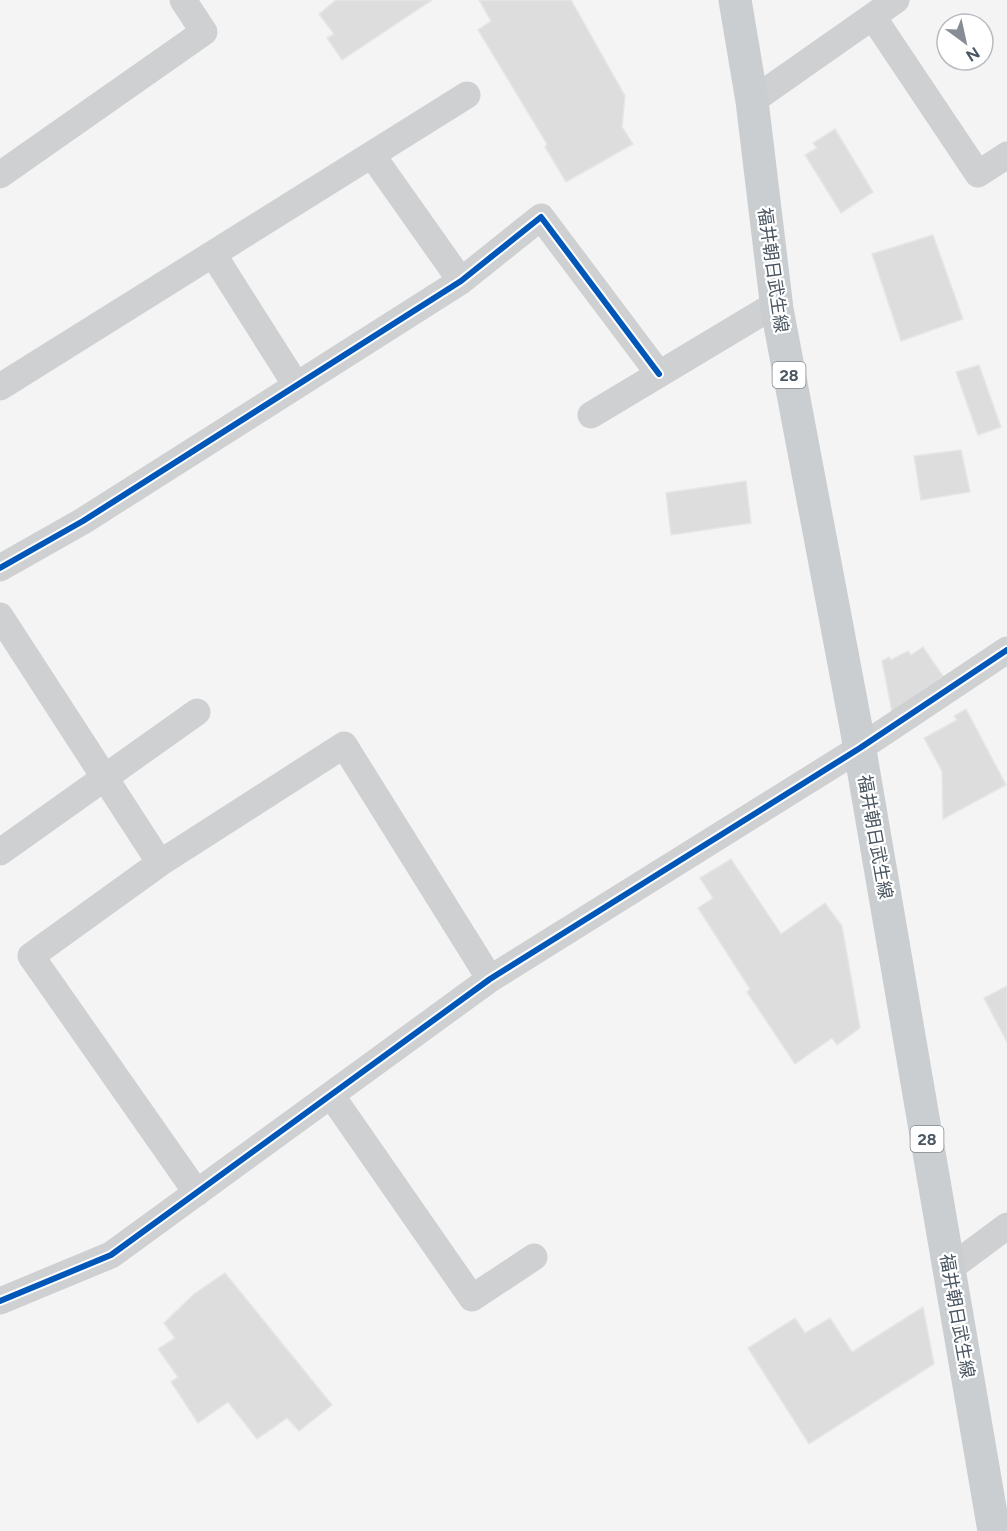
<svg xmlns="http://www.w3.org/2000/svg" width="1007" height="1531" viewBox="0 0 1007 1531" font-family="Figtree,'Noto Sans JP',sans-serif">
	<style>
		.building { fill: #ddddde; stroke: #e5e6e7; stroke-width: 1.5 }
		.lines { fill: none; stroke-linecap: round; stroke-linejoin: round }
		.minor { stroke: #ced0d2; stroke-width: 27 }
		.major { stroke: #caced1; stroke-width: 33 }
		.cycleway-casing { stroke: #fff; stroke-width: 10 }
		.cycleway { stroke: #0057b8; stroke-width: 6 }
		.labels { text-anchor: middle; stroke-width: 4.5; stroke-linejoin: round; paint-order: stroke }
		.shield { fill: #fff; stroke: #808990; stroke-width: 1.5 }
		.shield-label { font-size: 16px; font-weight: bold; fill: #4a5661 }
		.street-label { font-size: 18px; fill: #4a5661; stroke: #fff }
	</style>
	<rect width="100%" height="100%" fill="#f4f4f4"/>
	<!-- building -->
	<path class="building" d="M336,0H432L342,60L327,38L334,34L319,14Z
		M479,0H571L625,96L622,127L633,144L566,182L545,147L547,144L478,30L491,21Z
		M835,129L873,192L841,213L805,155L817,148L813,143Z
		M933,235L963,319L901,341L872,254Z
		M979,365L1001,427L978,435L956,372Z
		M961,450L970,492L921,500L914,456Z
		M746,481L751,523L671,535L666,493Z
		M923,647L943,676L892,712L882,661L889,657L891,660L908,651L911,655Z
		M966,709L1006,785L943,819L942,771L924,738L957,720L954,716Z
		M731,859L781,934L825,903L842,926L860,1028L837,1045L832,1038L795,1064L747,992L750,989L698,908L713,898L700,878Z
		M1007,986V1042L984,998Z
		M225,1273L332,1405L299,1431L287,1418L257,1439L228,1402L198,1423L171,1382L178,1377L158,1349L175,1338L164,1323L194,1294Z
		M923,1307L934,1364L809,1444L748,1348L795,1318L805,1333L830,1318L852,1352Z"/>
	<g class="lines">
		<!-- minor -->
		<path class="minor" d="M873,17L978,174L1007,155
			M752,101L896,0
			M372,155L461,281
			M0,175L204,32L183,0
			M213,254L296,385
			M0,387L467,95
			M591,415L776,304
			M0,568L83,521L461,281L541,217L659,374
			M0,616L160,863L344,745L490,979
			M0,852L197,712
			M160,863L31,956L197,1193
			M331,1095L472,1298L534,1257
			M949,1269L1007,1226
			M0,1301L111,1255L490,979L860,748L1007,650"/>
		<!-- major -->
		<path class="major" d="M735,0L752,101L777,309L856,727L994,1531"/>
		<defs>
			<path id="cycleway" d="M0,568L83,521L461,281L541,217L659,374
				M0,1301L111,1255L490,979L860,748L1007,650"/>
		</defs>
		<!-- cycleway casing -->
		<use href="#cycleway" class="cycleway-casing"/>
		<!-- cycleway -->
		<use href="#cycleway" class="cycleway"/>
	</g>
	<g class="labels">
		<!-- shield labels -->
		<g class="shield">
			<rect x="772.5" y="362" width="33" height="26" rx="4.5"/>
			<rect x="910.5" y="1126" width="33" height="26" rx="4.5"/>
		</g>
		<g class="shield-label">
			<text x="789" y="381">28</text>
			<text x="927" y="1145">28</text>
		</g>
		<!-- street labels -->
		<g class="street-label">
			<text transform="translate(773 270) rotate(82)" y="6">福井朝日武生線</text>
			<text transform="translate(875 837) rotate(80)" y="6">福井朝日武生線</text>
			<text transform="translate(957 1316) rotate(80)" y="6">福井朝日武生線</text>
		</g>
	</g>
	<!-- north arrow -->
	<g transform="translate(965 42) rotate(147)"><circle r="28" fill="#ffffff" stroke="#b7bbc0" stroke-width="1.5"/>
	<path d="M0-4.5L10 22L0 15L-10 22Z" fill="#868d94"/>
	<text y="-9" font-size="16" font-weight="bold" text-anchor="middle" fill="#4a5661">N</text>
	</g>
</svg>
